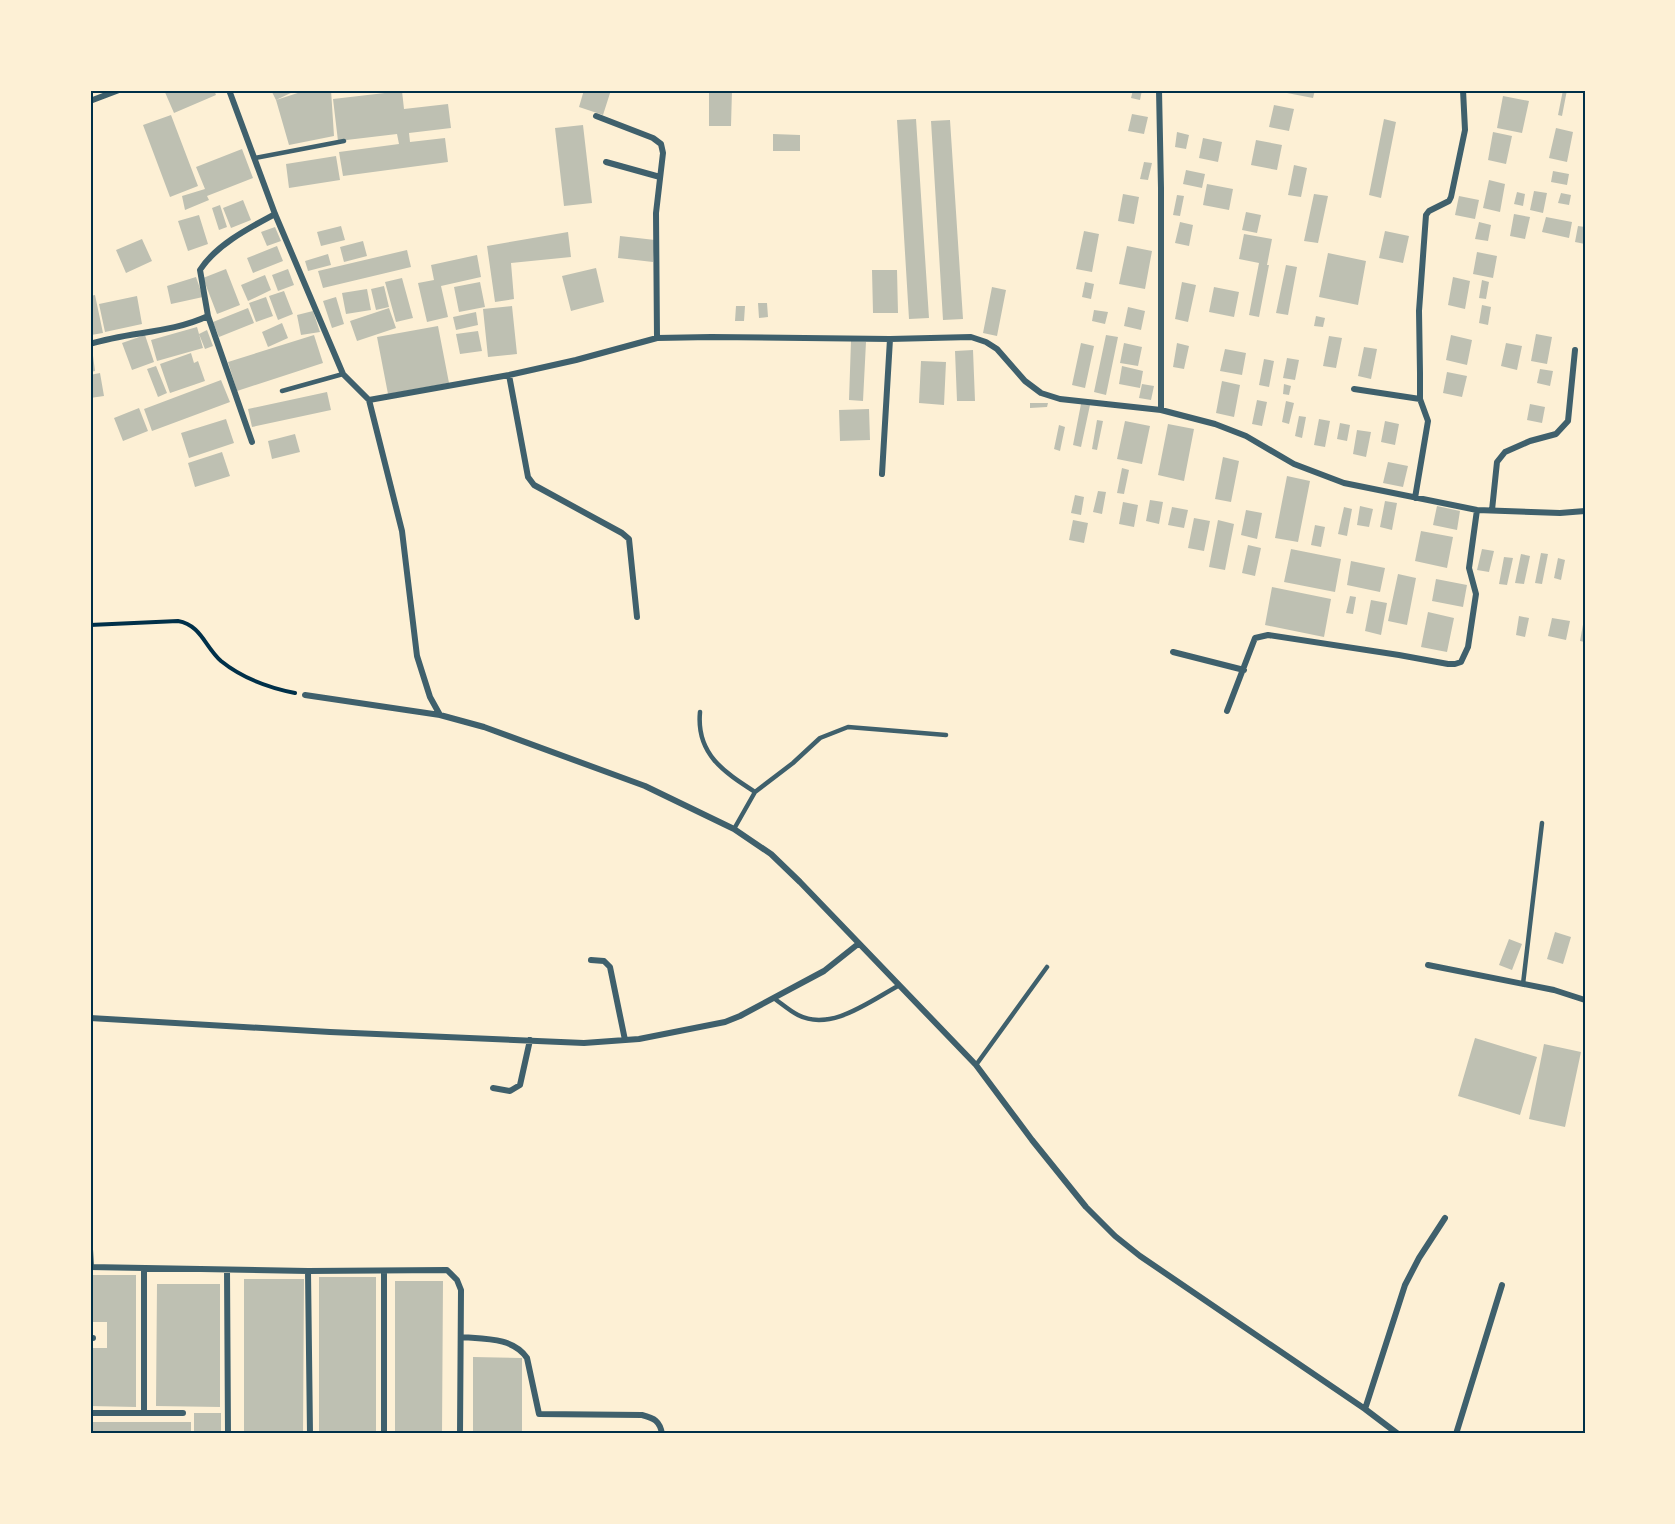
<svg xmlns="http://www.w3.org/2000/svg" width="1675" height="1524" viewBox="0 0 1675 1524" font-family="Rubik,sans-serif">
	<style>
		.building { fill: #bec0b2 }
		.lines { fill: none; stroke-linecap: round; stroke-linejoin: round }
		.path { stroke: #003049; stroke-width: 4 }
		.service { stroke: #3f606c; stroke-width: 4.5 }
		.minor { stroke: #3f606c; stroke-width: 6 }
		.neatline { fill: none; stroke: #003049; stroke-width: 2 }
	</style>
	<rect width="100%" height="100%" fill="#fdf0d5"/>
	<!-- building -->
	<path class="building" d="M164,90H214L216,95L174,113Z
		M271,90H297L276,100Z
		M307,90H331L334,136L289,145L276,100Z
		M584,90H611L603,115L579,107Z
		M709,90H732L731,126H709Z
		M1133,90H1142L1140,100L1131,98Z
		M1288,90H1315L1313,98L1287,93Z
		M1563,90H1567L1562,116L1558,115Z
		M402,91L404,109L448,104L451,128L409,133L410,142L445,138L448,162L343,176L339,152L399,144L397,134L338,141L333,99Z
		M1503,96L1529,101L1522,133L1497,128Z
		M1274,105L1294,109L1289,131L1269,127Z
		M1132,114L1148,117L1144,134L1128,131Z
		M171,115L198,186L170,197L143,125Z
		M916,119L929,318L909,319L897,120Z
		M1384,119L1396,122L1381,198L1369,195Z
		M950,120L963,319L943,320L931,121Z
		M583,125L592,203L564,206L555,128Z
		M1556,128L1573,132L1567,162L1549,158Z
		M1177,132L1189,135L1186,149L1175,147Z
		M1493,132L1512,136L1506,164L1488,160Z
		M773,134L800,135V151H773Z
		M1203,138L1222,142L1218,162L1199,158Z
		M1256,140L1282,145L1277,170L1251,165Z
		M242,149L253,178L207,196L209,200L185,210L182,196L205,189L196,167Z
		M336,156L340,180L289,188L286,164Z
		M1144,162L1152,163L1148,180L1140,179Z
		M1294,165L1307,168L1301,197L1288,195Z
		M1186,170L1205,174L1202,188L1183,184Z
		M1553,171L1569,174L1567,185L1551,182Z
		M1489,180L1505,184L1500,212L1483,208Z
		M1207,184L1233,189L1229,210L1203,205Z
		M1534,191L1547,193L1543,213L1530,210Z
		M1517,192L1525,194L1523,206L1514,204Z
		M1561,193L1571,195L1569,205L1558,203Z
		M1123,194L1139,197L1134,224L1118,221Z
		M1314,194L1328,196L1318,243L1304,241Z
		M1177,195L1184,196L1180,216L1173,215Z
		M1459,196L1479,200L1475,219L1455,215Z
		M243,200L251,220L231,228L223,208Z
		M220,205L227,227L219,230L212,208Z
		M1246,212L1261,215L1257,233L1242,230Z
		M1514,214L1530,217L1525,239L1510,236Z
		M199,215L208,244L188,251L178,221Z
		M1546,217L1572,222L1569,238L1542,232Z
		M1180,222L1193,225L1189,246L1175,243Z
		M1479,222L1491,225L1488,241L1475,239Z
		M341,226L345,240L321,246L317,232Z
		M1578,226L1585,227V244L1575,242Z
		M275,227L281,241L267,246L261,232Z
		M1084,231L1099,234L1092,272L1076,269Z
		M1385,231L1409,236L1403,263L1379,258Z
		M568,232L571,257L511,263L514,299L495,302L487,246Z
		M1244,234L1272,239L1267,265H1269L1259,317L1249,315L1259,263L1239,259Z
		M620,236L655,240L653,262L618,258Z
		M142,239L152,261L126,273L116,250Z
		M363,241L367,256L344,262L340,247Z
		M277,246L283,261L253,273L247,258Z
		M1127,246L1152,251L1145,289L1119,284Z
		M407,250L411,267L323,288L318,271Z
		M1477,252L1497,256L1493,278L1473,274Z
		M1328,253L1366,261L1358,305L1319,297Z
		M328,254L331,265L308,271L305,261Z
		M477,255L481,277L441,286L448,317L427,322L418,283L434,280L431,265Z
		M1286,265L1297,267L1288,315L1276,313Z
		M596,268L604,302L571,311L562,276Z
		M226,269L240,305L217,314L203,278Z
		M288,269L294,285L278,291L272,275Z
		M872,270H897L898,313H873Z
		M265,275L271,290L248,301L241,285Z
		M196,277L203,297L171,304L167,286Z
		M1453,277L1470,281L1465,309L1448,305Z
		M402,278L413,318L396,322L385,282Z
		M1482,280L1489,282L1486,299L1479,298Z
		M480,282L485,307L459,312L454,287Z
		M1085,282L1094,284L1091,299L1082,297Z
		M1182,282L1196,285L1188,322L1175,319Z
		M384,286L389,307L376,310L371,289Z
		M992,287L1006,290L997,336L983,333Z
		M1214,287L1239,292L1234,317L1209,312Z
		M367,289L371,310L346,314L342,293Z
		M284,291L293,314L278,320L269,296Z
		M95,295L103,333L91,335L90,296Z
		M137,296L142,324L105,332L99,304Z
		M266,297L273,316L256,322L249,303Z
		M336,297L344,324L332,328L323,301Z
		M758,303H767L768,317L759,318Z
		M1482,305L1491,307L1488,325L1479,323Z
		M512,306L517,354L488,357L483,309Z
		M736,306H745L744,321H735Z
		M1128,307L1145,311L1141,330L1124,326Z
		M248,308L254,323L219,337L213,322Z
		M389,308L396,328L357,341L350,321Z
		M1094,310L1108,312L1105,324L1092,321Z
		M313,311L320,332L301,335L297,315Z
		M476,312L478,325L456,330L453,317Z
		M1316,316L1325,318L1323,327L1314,326Z
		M282,323L288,338L268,347L262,332Z
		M438,326L449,383L388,394L377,337Z
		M197,327L203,348L157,361L151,340Z
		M207,330L213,346L205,349L199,334Z
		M478,331L482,351L460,354L456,334Z
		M1536,334L1552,337L1547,364L1531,361Z
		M145,335L154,362L132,370L122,343Z
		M314,335L323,363L237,391L228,362Z
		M1106,335L1118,337L1106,395L1094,392Z
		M1451,335L1472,340L1467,365L1446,360Z
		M1329,336L1342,338L1336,368L1323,366Z
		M851,341L866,342L863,401L849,400Z
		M1081,343L1094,346L1085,388L1072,385Z
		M1124,343L1142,347L1138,366L1120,363Z
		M1177,343L1189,346L1184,369L1173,367Z
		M1506,343L1522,346L1517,370L1501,366Z
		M1364,347L1377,349L1371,379L1358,376Z
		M92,348L95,371L90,372V349Z
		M1225,349L1246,353L1242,375L1220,371Z
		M973,350L975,401H957L955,351Z
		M191,353L194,363L198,361L205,381L170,393L160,364Z
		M1287,358L1299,360L1295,380L1283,378Z
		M1264,359L1274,361L1269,387L1259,385Z
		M921,361L946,362L944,405L919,403Z
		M156,366L167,393L158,397L147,369Z
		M1122,366L1143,371L1140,388L1119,384Z
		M1540,369L1553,371L1550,386L1537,383Z
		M1447,372L1467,376L1462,397L1443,393Z
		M100,373L104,396L90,398V375Z
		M221,380L230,402L152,431L144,409Z
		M1222,381L1240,385L1234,417L1216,413Z
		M1142,384L1154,386L1151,400L1139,398Z
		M1284,384L1291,386L1289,395L1283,394Z
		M327,392L331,410L252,427L248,409Z
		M1257,400L1267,402L1262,426L1252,424Z
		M1286,401L1294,403L1289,424L1282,422Z
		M1030,403H1048L1047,407L1030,408Z
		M1081,404L1090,405L1081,447L1073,445Z
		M1530,404L1545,407L1542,423L1527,420Z
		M139,408L148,431L123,441L114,418Z
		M869,409L870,440L840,441L839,410Z
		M1299,416L1306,417L1302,438L1295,436Z
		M226,419L234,443L189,458L181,433Z
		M1319,419L1330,421L1325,447L1314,445Z
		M1097,420L1103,421L1097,450L1092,449Z
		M1125,421L1150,426L1142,464L1117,459Z
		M1385,421L1399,424L1395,445L1381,442Z
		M1340,423L1350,425L1347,441L1337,439Z
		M1168,424L1194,429L1184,481L1158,475Z
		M1059,425L1065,427L1060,451L1054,449Z
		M1357,430L1371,432L1366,457L1353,454Z
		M295,434L300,452L272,459L268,441Z
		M222,452L230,476L195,487L188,463Z
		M1223,457L1239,461L1231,502L1215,499Z
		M1388,462L1408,466L1403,487L1383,483Z
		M1122,468L1129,470L1124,494L1117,493Z
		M1287,476L1310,481L1298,542L1275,538Z
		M1098,491L1106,492L1102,514L1093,512Z
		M1075,495L1084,497L1081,515L1071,513Z
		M1150,500L1163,502L1159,524L1146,521Z
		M1385,501L1397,503L1392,530L1380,527Z
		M1123,502L1138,505L1134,527L1119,524Z
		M1360,506L1373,509L1369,527L1357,525Z
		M1437,506L1460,511L1457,530L1433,525Z
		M1172,507L1188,510L1184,528L1168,525Z
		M1344,507L1352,509L1347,536L1338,534Z
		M1246,510L1262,513L1257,539L1241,535Z
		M1194,518L1210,521L1204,551L1188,548Z
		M1073,520L1088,523L1084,543L1069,540Z
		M1218,520L1234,524L1225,570L1209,567Z
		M1315,525L1325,527L1321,547L1311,545Z
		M1421,531L1453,537L1447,568L1415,561Z
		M1248,545L1261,548L1255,576L1242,573Z
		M1291,549L1341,559L1335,592L1284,582Z
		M1482,549L1494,551L1489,572L1477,570Z
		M1541,553L1548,554L1542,584L1535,583Z
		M1521,554L1530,556L1524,584L1515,583Z
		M1504,557L1513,558L1507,585L1499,584Z
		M1558,558L1565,560L1561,580L1554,578Z
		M1351,561L1385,568L1380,592L1347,585Z
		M1398,574L1416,578L1407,625L1388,621Z
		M1436,579L1467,585L1463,607L1432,601Z
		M1272,587L1331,599L1324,637L1265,625Z
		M1350,596L1356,597L1353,614L1346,613Z
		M1371,600L1387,603L1381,635L1365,631Z
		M1428,612L1454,618L1447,652L1421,647Z
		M1519,616L1529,618L1525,637L1516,635Z
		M1552,618L1570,621L1566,640L1548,636Z
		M1584,619H1585V642L1580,641Z
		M1555,932L1571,937L1563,964L1547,959Z
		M1509,939L1522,944L1512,970L1499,965Z
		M1475,1038L1537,1057L1520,1115L1458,1096Z
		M1544,1044L1581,1052L1565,1127L1529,1119Z
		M90,1275H136V1407L90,1406V1348H107V1322H90Z
		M319,1277H376V1434H319Z
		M244,1279H304L303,1434H244Z
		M395,1281H443L442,1434H395Z
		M157,1284H220V1407L156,1406Z
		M473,1357L522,1358V1431L644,1432V1434H473Z
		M194,1413H221V1434H194Z
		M90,1422H191V1434H90Z"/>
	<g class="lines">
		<!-- path -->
		<path class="path" d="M90,625L178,621C201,625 205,647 221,661C242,678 270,688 295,693"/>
		<!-- service -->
		<path class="service" d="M255,158L344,141
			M282,391L343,374
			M700,712C696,754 724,772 755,792
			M734,829L755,792L793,763L820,738L848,727L946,735
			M1523,984L1542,823
			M775,999C782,1004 790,1011 798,1015C831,1032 870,1001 898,986
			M976,1065L1047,967"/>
		<!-- minor -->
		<path class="minor" d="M229,90L275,214L343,374L369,400L402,531L417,656L430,697L440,715L484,727L645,786L734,829L771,854L800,882L976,1065L1032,1140L1086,1207L1115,1236L1140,1256L1365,1409L1398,1434
			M1159,90L1161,188V410
			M90,101L119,90
			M596,116L653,138L661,144L663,153L656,213L657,338
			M606,162L660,177
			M90,344C130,331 169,334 208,316
			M509,375L528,477L534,485L622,533L629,539L637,617
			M1354,389L1420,399
			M369,400L509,375L576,360L657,338L711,337L890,339L971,337L986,342L997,349L1025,381L1041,393L1060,399L1161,410L1215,424L1246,436L1294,464L1344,483L1477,510L1560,513L1585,511
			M252,442L208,316L200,270C216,245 249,228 275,214
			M882,474L890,339
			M1415,498L1428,421L1420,399V373L1419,311L1426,215L1429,211L1449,201L1451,197L1465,130L1463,90
			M1492,510L1497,462L1505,452L1530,441L1556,434L1568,421L1575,350
			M1173,652L1244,670
			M305,695L440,715
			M1227,711L1255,638L1268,635L1399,655L1448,664H1455L1461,662L1468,647L1476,594L1469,568L1477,510
			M591,960L604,961L610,967L625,1040
			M1428,965L1554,990L1585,1000
			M90,1018L330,1032L584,1043L639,1039L725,1022L740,1016L824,971L858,944
			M493,1088L510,1091L520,1085L530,1040
			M90,1249L91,1267
			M90,1267L308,1271L447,1270L457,1280L461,1290L460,1434
			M144,1268V1412
			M227,1270L228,1434
			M308,1271L310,1434
			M384,1271V1434
			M461,1337C483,1339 513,1337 527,1358L539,1414L642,1415C654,1418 660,1421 662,1434
			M90,1338H93
			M1365,1409L1405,1285L1419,1258L1445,1218
			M90,1413H183
			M1456,1434L1502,1285"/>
	</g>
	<!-- border -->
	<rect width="1675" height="1524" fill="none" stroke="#fdf0d5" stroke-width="183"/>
	<rect x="92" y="92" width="1492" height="1340" class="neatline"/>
</svg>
